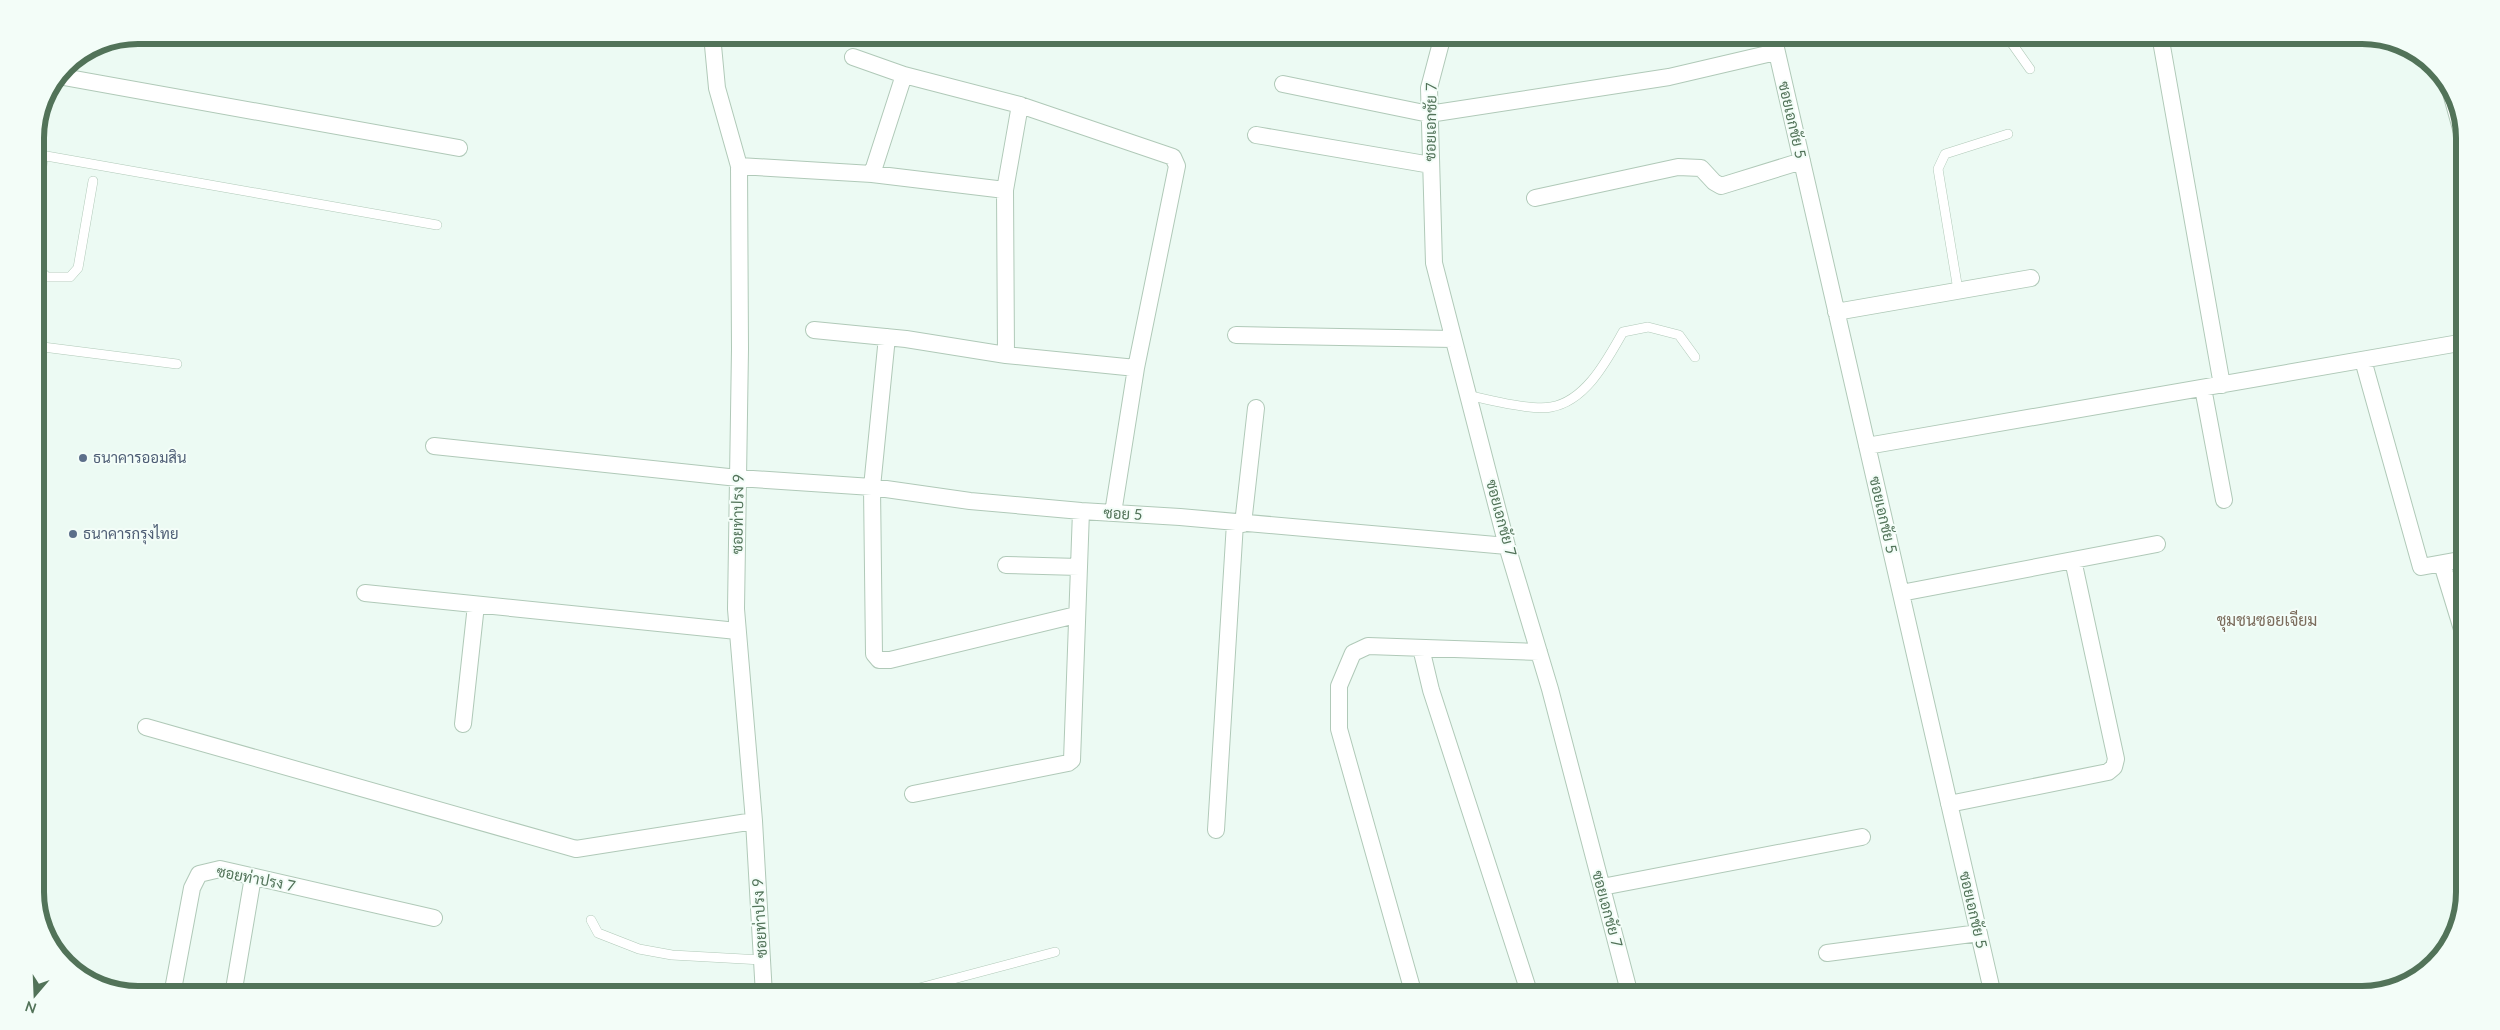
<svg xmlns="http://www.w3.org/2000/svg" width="2500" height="1030" viewBox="0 0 2500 1030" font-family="Lato,Sarabun,sans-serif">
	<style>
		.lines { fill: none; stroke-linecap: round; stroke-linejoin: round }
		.service-casing { stroke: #b0c9b8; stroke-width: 10 }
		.minor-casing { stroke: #b0c9b8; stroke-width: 18 }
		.service { stroke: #fff; stroke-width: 9 }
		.minor { stroke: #fff; stroke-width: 16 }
		.service-dot { fill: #5c6f8a; stroke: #f3fdf8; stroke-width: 2 }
		.labels { text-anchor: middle; stroke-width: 4; stroke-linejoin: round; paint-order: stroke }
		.street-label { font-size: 15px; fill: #527359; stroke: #f3fdf8 }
		.service-label { font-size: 15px; fill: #4e5e75; stroke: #f3fdf8; text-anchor: start }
		.neighbourhood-label { font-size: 16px; fill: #7b6c5c; stroke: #f3fdf8 }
		.rim { fill: none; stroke: #527359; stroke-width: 6 }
	</style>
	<rect width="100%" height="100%" fill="#ecfaf3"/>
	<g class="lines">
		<defs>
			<path id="service" d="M2006,35L2030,69
				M35,154L437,225
				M35,248L43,155
				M35,262L37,268L47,277H70L78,268L93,181
				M1958,290L1938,169L1945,154L2008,134
				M35,346L177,364
				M1468,395C1488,400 1532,411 1551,407C1586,401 1607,360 1623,332L1648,327L1679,335L1695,357
				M591,920L598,933L639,949L672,955L762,960
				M893,995L1055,952"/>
			<path id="minor" d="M712,35L717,88L739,166L740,349L736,609L754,821L764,995
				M1443,35L1429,88L1434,263L1507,546L1550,689L1630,995
				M1773,35L1993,995
				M2160,35L2222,385
				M853,57L904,75
				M58,76L459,148
				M2448,82L2465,143
				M1283,84L1429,114L1669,77L1776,52
				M1256,135L1431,165
				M739,166L872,174L1005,190
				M872,174L904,75L1020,105L1173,157L1177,166L1136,368L1113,513
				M1535,198L1678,167L1701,168L1714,182L1721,186L1802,161
				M1836,312L2031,278
				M814,330L906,339L1006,355L1136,368
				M1236,335L1453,339
				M887,337L872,487L874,654L879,660H890L1076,615
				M1006,355L1005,190L1020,105
				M2363,360L2421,567L2465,559
				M2203,388L2224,500
				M434,446L738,478L872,487L970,501L1081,511L1180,517L1507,546
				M1867,446L2465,342
				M1243,524L1256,408
				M2442,564L2465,639
				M1079,567L1081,511
				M365,593L737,631
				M1901,593L2157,544
				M1421,648L1431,690L1530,995
				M463,724L476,605
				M146,727L576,849L754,821
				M913,794L1068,763L1072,760L1079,567L1006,565
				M1949,804L2108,772L2114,767L2116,759L2073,560
				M1216,830L1235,523
				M1602,887L1862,837
				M1827,953L1979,933
				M172,995L192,888L199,874L220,869L434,918
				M233,995L253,877
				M1414,995L1339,729V686L1353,653L1368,646L1539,652"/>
		</defs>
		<!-- service casing -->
		<use href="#service" class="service-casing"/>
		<!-- minor casing -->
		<use href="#minor" class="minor-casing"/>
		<!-- service -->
		<use href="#service" class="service"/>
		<!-- minor -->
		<use href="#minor" class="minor"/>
	</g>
	<!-- markers -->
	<g class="service-dot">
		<circle cx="83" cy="458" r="5"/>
		<circle cx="73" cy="534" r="5"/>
	</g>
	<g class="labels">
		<!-- street labels -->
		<g class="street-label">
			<text transform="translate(1792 120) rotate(77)" y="5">ซอยเอกชัย 5</text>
			<text transform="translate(1431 122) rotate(-89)" y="5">ซอยเอกชัย 7</text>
			<text transform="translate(738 514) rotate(-89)" y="5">ซอยท่าปรง 9</text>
			<text transform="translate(1123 514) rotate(3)" y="5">ซอย 5</text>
			<text transform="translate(1883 515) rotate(77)" y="5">ซอยเอกชัย 5</text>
			<text transform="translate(1501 518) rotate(75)" y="5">ซอยเอกชัย 7</text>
			<text transform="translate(256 879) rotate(11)" y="5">ซอยท่าปรง 7</text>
			<text transform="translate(1607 909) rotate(75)" y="5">ซอยเอกชัย 7</text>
			<text transform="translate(1973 910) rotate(77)" y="5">ซอยเอกชัย 5</text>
			<text transform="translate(760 918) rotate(-93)" y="5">ซอยท่าปรง 9</text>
		</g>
		<!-- service labels -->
		<g class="service-label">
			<text x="93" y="463">ธนาคารออมสิน</text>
			<text x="83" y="539">ธนาคารกรุงไทย</text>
		</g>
		<!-- neighbourhood labels -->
		<g class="neighbourhood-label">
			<text x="2267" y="626">ชุมชนซอยเจียม</text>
		</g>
	</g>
	<!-- crop -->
	<path d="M0 0H2500V1030H0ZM138 44H2362A94 94 0 0 1 2456 138V892A94 94 0 0 1 2362 986H138A94 94 0 0 1 44 892V138A94 94 0 0 1 138 44Z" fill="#f3fdf8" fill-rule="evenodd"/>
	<path class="rim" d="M138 44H2362A94 94 0 0 1 2456 138V892A94 94 0 0 1 2362 986H138A94 94 0 0 1 44 892V138A94 94 0 0 1 138 44Z"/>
	<!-- north arrow -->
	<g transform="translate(35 995) rotate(199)" stroke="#f3fdf8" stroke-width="4" paint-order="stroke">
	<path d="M0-4L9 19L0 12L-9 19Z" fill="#527359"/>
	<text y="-8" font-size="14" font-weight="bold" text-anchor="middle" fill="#527359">N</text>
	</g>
</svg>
